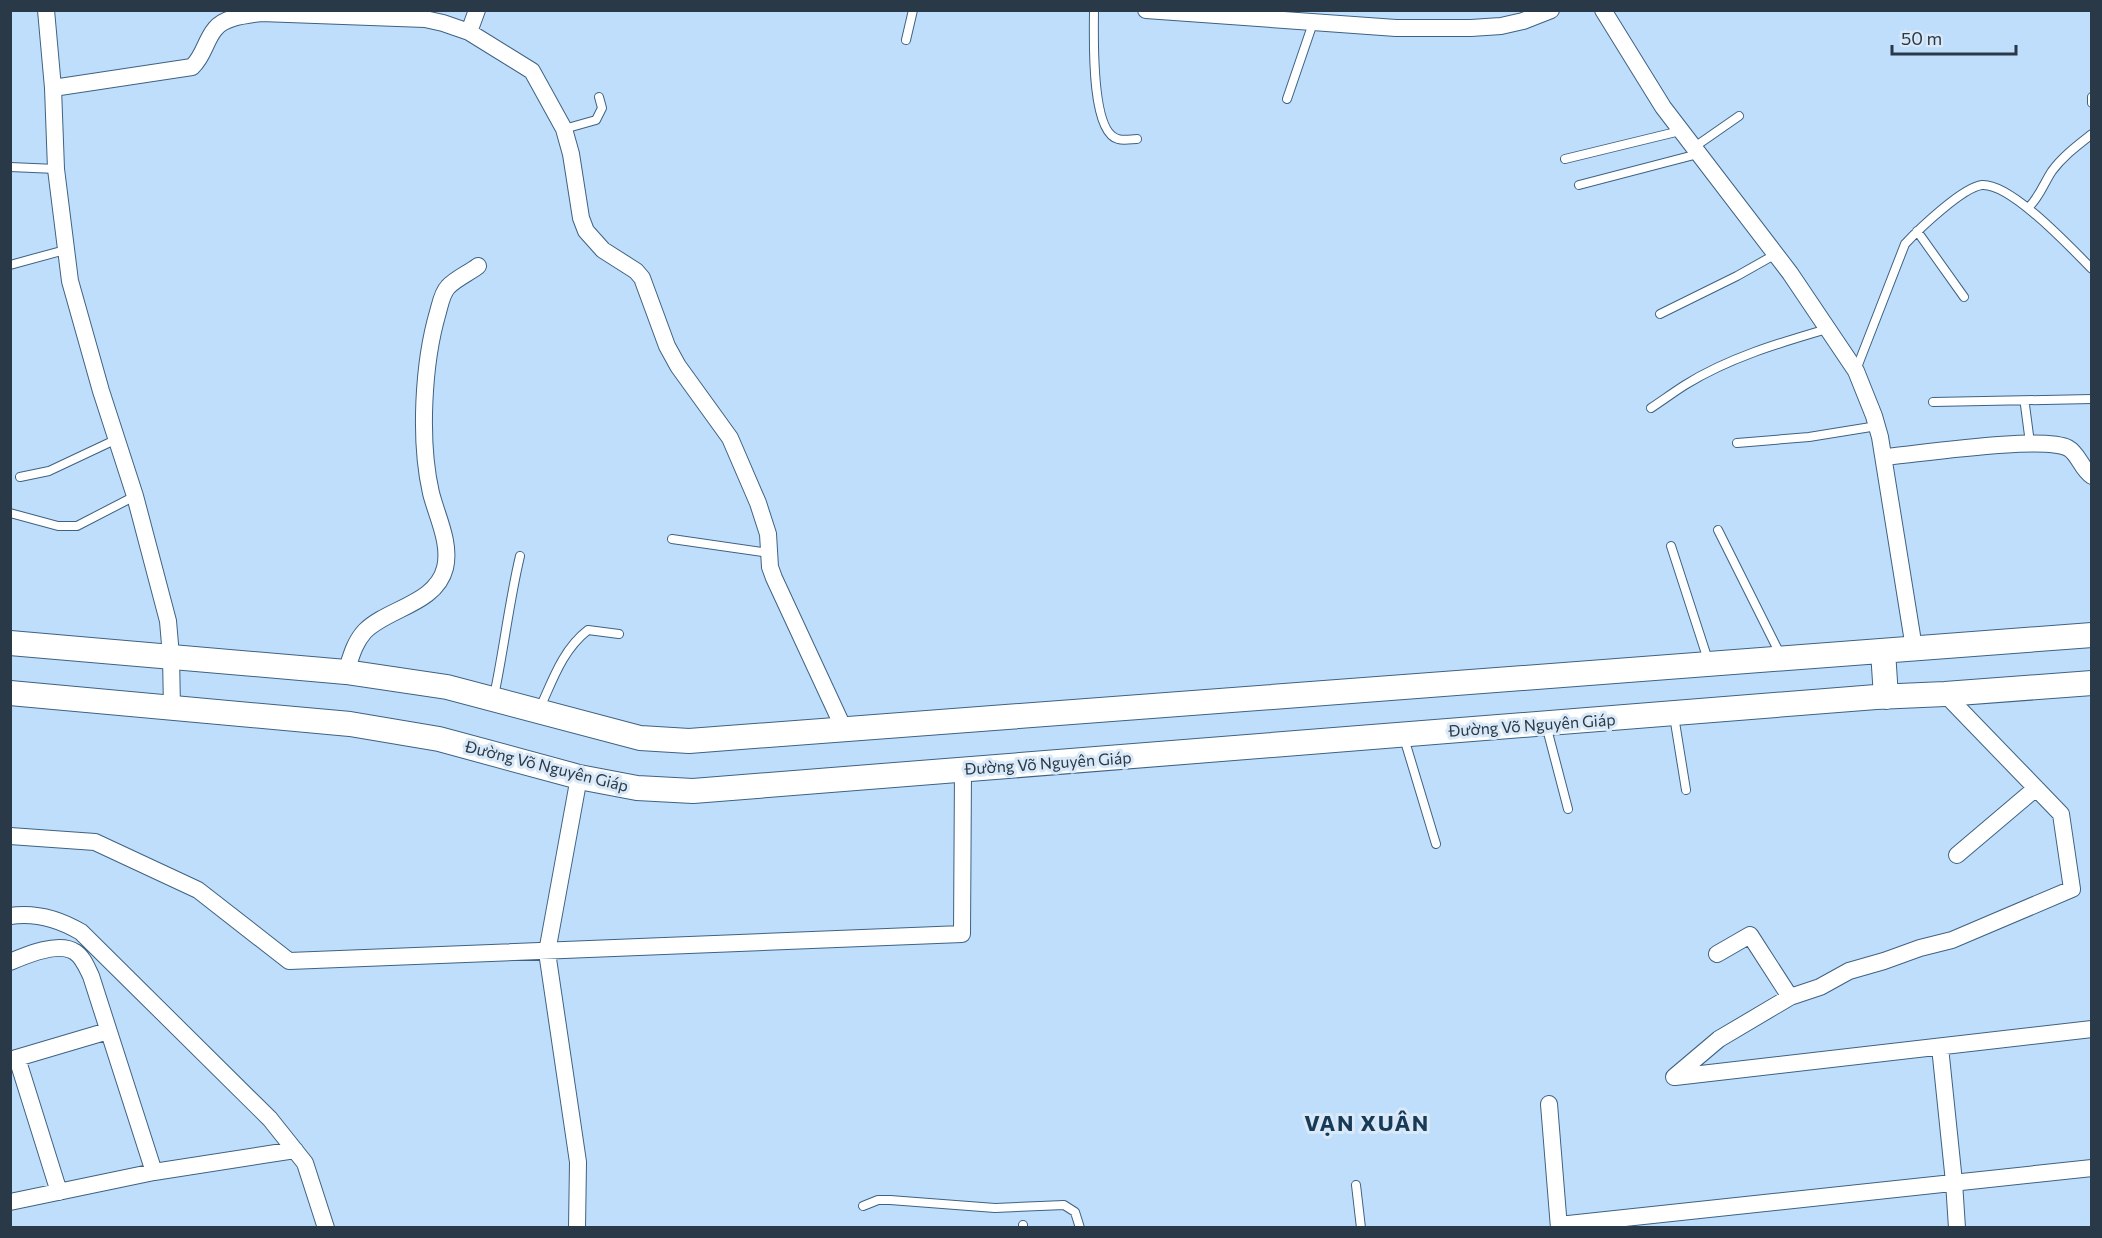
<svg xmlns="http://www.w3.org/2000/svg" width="2102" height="1238" viewBox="0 0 2102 1238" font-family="Commissioner,sans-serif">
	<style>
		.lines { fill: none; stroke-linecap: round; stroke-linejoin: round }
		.service-casing { stroke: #3e6282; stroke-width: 10 }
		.minor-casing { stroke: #3e6282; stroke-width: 18 }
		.secondary-casing { stroke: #3e6282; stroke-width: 26 }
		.service { stroke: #fff; stroke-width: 8 }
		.minor { stroke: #fff; stroke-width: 16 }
		.secondary { stroke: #fff; stroke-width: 24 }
		.labels { text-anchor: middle; stroke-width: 6; stroke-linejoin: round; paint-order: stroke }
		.street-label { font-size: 16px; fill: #293947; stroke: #dae9f8 }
		.district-label { font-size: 22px; font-weight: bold; letter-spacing: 1.5px; fill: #173a57; stroke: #dae9f8 }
	</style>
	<rect width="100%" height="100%" fill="#bfdefc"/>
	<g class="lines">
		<defs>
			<path id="service" d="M1094,10C1094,34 1090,132 1118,139C1124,141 1132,139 1137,139
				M906,40L913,10
				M2092,97V103
				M1287,99L1313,23
				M564,129L596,120L602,108L599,97
				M1693,148L1739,116
				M1565,159L1680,131
				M10,167L56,169
				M1579,185L1698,154
				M2029,207C2040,196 2044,183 2052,171C2063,156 2078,145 2092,134
				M1917,231L1964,297
				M10,265L65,250
				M1660,314L1737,276L1776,254
				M1856,370L1905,244C1919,229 1963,187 1982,185C2011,183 2071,248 2092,269
				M1933,402L2092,399
				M2025,405L2030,443
				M1651,408C1663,400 1674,392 1685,385C1728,358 1779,343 1827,329
				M1737,443L1809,437L1877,426
				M20,477L49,471L117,439
				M10,513L58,526H77L135,496
				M1718,530L1781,656
				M672,539L769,553
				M1671,546L1709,663
				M494,696C504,649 509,602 520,556
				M539,710C552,682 562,650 588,630L619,634
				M1674,716L1686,790
				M1546,725L1568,809
				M1404,738L1436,844
				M1356,1185L1361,1228
				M863,1206L878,1200H890L995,1208L1064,1205L1075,1212L1080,1228
				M1023,1225V1228"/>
			<path id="minor" d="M46,10L53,88L56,169L70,281L101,391L135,496L168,621L171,656L172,709
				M1146,10L1396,28H1471L1501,26L1523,21L1551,10
				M1603,10L1663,107L1790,273L1856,371L1874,416L1880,437L1914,648
				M469,32L477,10
				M53,88L192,67C204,56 205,41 215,29C224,17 247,15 261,13L425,19L443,23L469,32L532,71L564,129L571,154L581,218L586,231L603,250L636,271L642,278L667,346L678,366L730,438L758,503L768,534L770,567L774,578L844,729
				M1884,457C1918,454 2043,435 2068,448C2079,454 2081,469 2092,476
				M346,672C351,657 354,643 365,631C388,608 436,604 445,568C451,543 437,517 431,493C419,441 423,363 438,312C440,305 442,293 448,287C455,279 469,273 478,266
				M10,836L95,842L198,890L289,961L962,934L963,770
				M1957,855L2036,788
				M10,916C36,912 59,919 81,932L270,1119L305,1163L326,1228
				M1717,954L1750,935L1790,997
				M10,962C26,955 59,941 75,952C83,957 87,968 91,976L154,1172
				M1940,1047L1954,1182L1957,1228
				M17,1058L59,1192
				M10,1060L108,1031
				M1674,1077L1719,1039L1790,997L1820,987L1849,971L1884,961L1920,948L1952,940L2072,889L2061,814L1945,694
				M1675,1077L2092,1029
				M1549,1104L1559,1228
				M10,1202L154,1172L295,1150
				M1559,1225L2092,1168
				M577,1228L578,1162L547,952L579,777"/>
			<path id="secondary" d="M10,643L346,672L447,687L640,738L689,741L2092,635
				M1883,651L1886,697
				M10,693L350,724L439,739L579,777L637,788L693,791L1876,697L1945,694L2092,683"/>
		</defs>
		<!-- service casing -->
		<use href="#service" class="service-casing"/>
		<!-- minor casing -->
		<use href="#minor" class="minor-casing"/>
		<!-- secondary casing -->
		<use href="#secondary" class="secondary-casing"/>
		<!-- service -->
		<use href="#service" class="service"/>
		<!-- minor -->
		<use href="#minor" class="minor"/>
		<!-- secondary -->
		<use href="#secondary" class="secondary"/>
	</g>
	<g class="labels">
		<!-- street labels -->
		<g class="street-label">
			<text transform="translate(1532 725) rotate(-4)" y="6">Đường Võ Nguyên Giáp</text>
			<text transform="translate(1048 763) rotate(-4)" y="6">Đường Võ Nguyên Giáp</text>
			<text transform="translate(547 766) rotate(14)" y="6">Đường Võ Nguyên Giáp</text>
		</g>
		<!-- district labels -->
		<g class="district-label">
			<text x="1367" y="1131">VẠN XUÂN</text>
		</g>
	</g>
	<!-- border -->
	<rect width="2102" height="1238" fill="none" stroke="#293947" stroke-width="24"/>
	<!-- scale -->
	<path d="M1892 45v9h124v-9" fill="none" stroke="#293947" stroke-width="3"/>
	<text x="1901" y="45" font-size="18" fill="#293947" stroke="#dae9f8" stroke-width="4.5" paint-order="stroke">50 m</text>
</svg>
